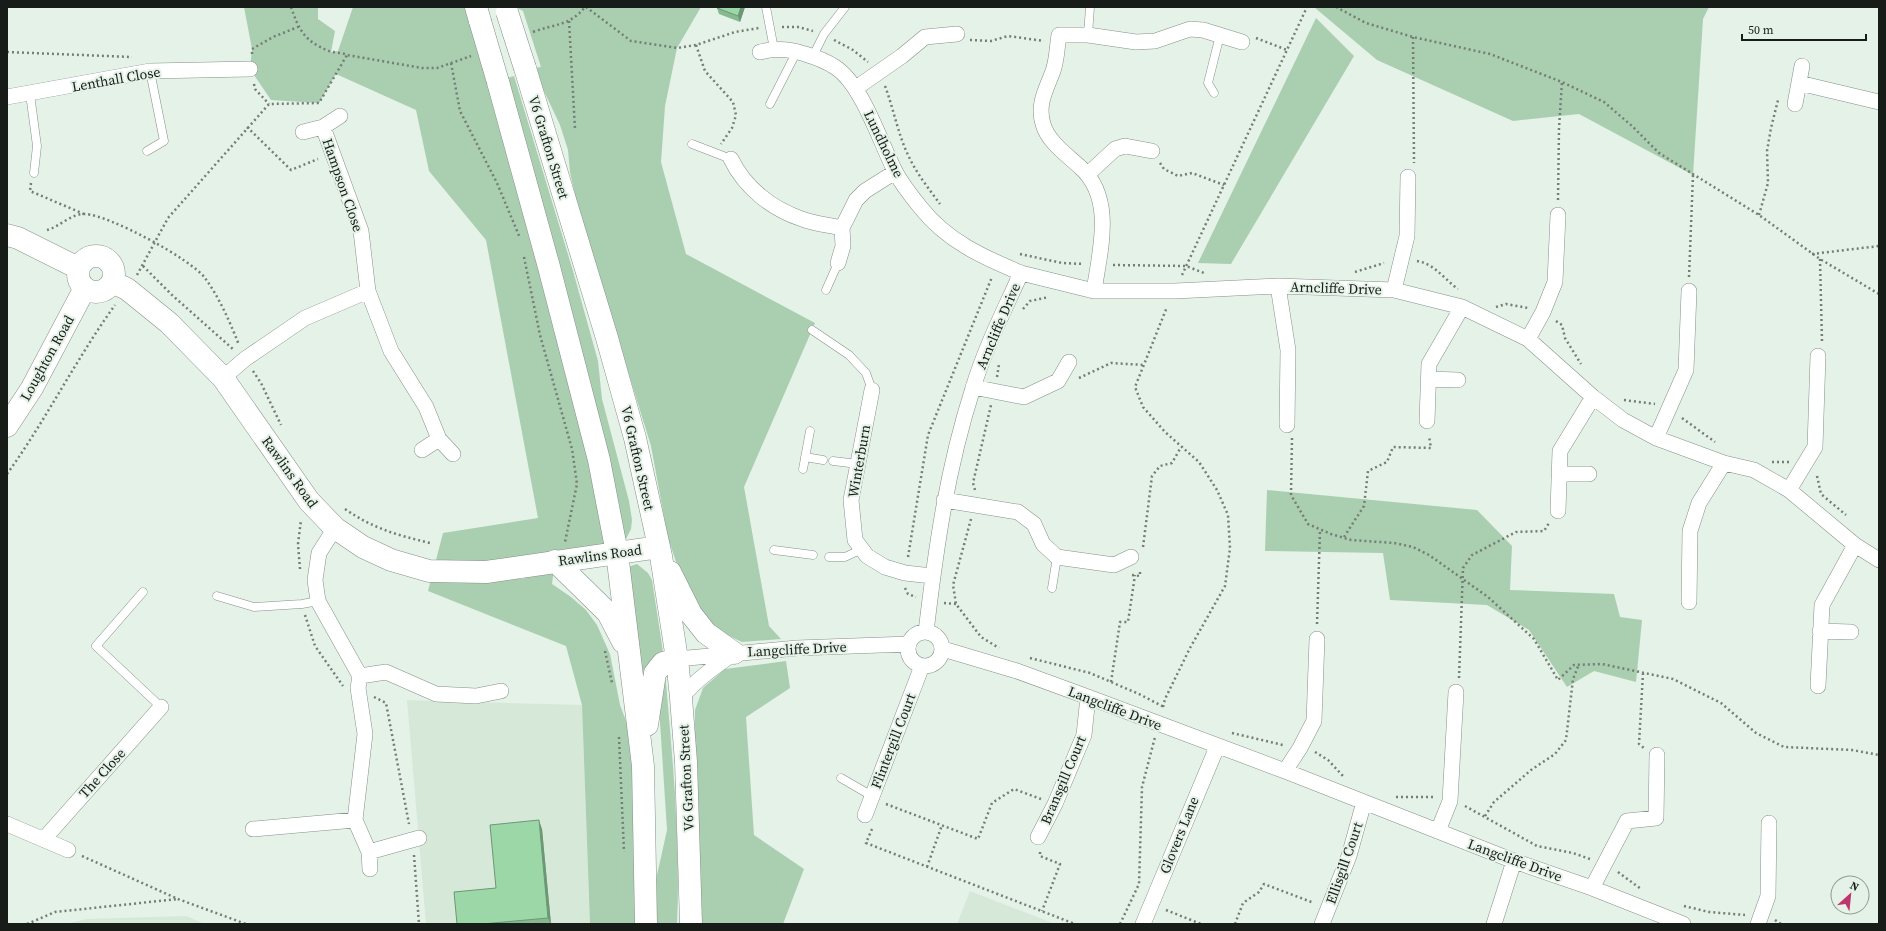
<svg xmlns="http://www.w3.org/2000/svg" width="1886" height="931" viewBox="0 0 1886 931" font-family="'Source Serif 4',serif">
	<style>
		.built { fill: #d6e9d9 }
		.green { fill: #aaceb0; fill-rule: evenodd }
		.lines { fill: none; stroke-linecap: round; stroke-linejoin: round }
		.lane-casing { stroke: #859187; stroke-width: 9 }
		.street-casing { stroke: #859187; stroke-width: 16 }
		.secondary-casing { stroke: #859187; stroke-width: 23 }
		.path { stroke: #757d76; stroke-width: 2.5; stroke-dasharray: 2 3; stroke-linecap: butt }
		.lane { stroke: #fff; stroke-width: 8 }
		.street { stroke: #fff; stroke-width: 15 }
		.secondary { stroke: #fff; stroke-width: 22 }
		.secondary-bridge-casing { stroke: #859187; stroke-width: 23; stroke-linecap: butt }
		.secondary-bridge { stroke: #fff; stroke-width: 22 }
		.wall { fill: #86b990 }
		.shaded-wall { fill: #6d9675 }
		.building { fill: #9cd7a7; stroke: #6d9675 }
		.labels { text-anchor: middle; stroke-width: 4; stroke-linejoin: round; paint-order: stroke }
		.street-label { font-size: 14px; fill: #181c18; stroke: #e5f2e7 }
	</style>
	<rect width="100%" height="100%" fill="#e5f2e7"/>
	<!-- built -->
	<path class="built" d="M407,700L582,705L590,924H426Z
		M970,891L1055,924H957Z
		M186,916L205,924H65L87,919Z"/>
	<!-- green -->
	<path class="green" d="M244,7H318V19L335,31L331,52L338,51L353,7H476L617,553L555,561L552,584L571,597L586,610L597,625L610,654L620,705L643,766L646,924H590L582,705L566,646L428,591L443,533L538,518L486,240L429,171L416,110L336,74L319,103L271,100L250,69L252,49ZM554,562L523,579L468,571Z
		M515,7H701L677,48L665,106L661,162L686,254L815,323L744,487L769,626L781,639L742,642L719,631L697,607L684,585L668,538L651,446L579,212L570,172L568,150L560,125L533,68L541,67L523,11Z
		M1314,7H1709L1703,19L1693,175L1579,114L1513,121L1377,60Z
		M1316,18L1354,56L1231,264L1198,263Z
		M514,76L573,271L598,361L602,399L629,501L632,520L631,529L626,539L622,536L503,79Z
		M1267,490L1477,510L1512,546L1510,590L1614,594L1620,617L1642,620L1636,682L1594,671L1567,687L1529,630L1487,605L1390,600L1383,553L1265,551Z
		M637,564L648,573L652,580L663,652C653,658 647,664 642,675L628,567Z
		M786,661L790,688L746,717L754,835L804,869L783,924H691L695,710L703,688L725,669Z
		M665,671C672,755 681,839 677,924H654V889L667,830L658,691Z"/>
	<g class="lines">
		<defs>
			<path id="lane" d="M766,7L774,49
				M1088,35L1090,7
				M813,56L824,34L845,7
				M1214,93L1208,83L1220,35
				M30,94L37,146L34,173
				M770,104L797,51
				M692,144L731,159
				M147,151L164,141L150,71
				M826,290L838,263
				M812,330L849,355L866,373L872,390
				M805,457L823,460
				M833,461L858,464
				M803,469L810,431
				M774,550L813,555
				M829,557H845L862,549
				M1052,588L1057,557
				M143,592L96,646L161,707
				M217,596L254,607L302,604L318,601
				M841,778L872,796"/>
			<path id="street" d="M760,52C775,48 790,49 805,54C815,57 826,61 835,67C862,84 880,142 895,171C901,183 912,197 921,208C947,241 983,257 1021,273
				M1799,83L1879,102
				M856,88L902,56L925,37L957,34
				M7,97L150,71L250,69
				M1795,104L1802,66
				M323,127L340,116
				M303,132L323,127L361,231L368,291L391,351L426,407L439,439L453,454
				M731,159C745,188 772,209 802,219C815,224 829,225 842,228L856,200L865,191L895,172
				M1088,174L1115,149L1125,146L1152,151
				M838,263L843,246L842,228
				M1278,286L1288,350L1287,425
				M1394,290L1407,236L1408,177
				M1094,291C1100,250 1115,198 1080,167C1066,154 1048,142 1043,124C1037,104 1046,90 1053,71C1057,60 1057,47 1059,35H1088L1136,42L1155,41L1190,29L1203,30L1242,42
				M1528,339L1543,312L1555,282L1558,215
				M223,378L245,359L305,318L368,291
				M1428,379L1458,380
				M973,387L1024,397L1058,381L1069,362
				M872,390L851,500L855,540L867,556L885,567L905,573L932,576
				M1427,421L1429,364L1462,307
				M1656,438L1686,370L1689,291
				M422,450L439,439
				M1559,474H1589
				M1789,490L1815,447L1818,356
				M944,500L1018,512L1034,524L1043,544L1057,557L1114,565L1131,557
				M1558,511L1560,451L1593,397
				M335,528L319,553L315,580L318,601L360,676L358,688L365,734L355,820L369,852L370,869
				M1689,602L1690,531L1699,503L1724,463
				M1820,631L1851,632
				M908 649a17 17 0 1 1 34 0a17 17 0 1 1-34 0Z
				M926,632C936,547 947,469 973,388C985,348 1004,311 1021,273L1094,291H1175L1278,286L1394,290L1462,307L1528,339L1593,397L1623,420L1656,438L1724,463L1754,470L1789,490L1855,545L1879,560
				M943,649L1017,671L1088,697L1285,771L1514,861L1592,888L1683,924
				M677,659L797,648L909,644
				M360,676L386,672L436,694L476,696L501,691
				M1818,686L1822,605L1855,545
				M681,698C696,680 714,667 733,654
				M1285,771L1300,748L1314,721L1317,639
				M865,815L922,666
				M7,824L68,850
				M253,829L355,820
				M1438,831L1450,801L1456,692
				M1038,837L1055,804L1084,735L1088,697
				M44,839L161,707
				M369,852L419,838
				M1592,888L1627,821L1656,818L1657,755
				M1143,924L1217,747
				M1322,924L1349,856L1364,802
				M1494,924L1514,861
				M1758,924L1768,896L1769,823"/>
			<path id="secondary" d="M476,7L480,21
				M525,68L607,338L635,438L661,556L677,659L681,698L686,762L691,924
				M498,82L549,267L599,460L617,553L643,766L646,924
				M7,235L18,238L78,268
				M78 274a18 18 0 1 1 36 0a18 18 0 1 1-36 0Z
				M112,282L127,289L169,323L223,378L309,501L335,528L363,547L391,560L429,571L486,572L659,547
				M7,426L32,388L85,288
				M555,561L608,613L623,642
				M670,572L691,614L706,633L734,653
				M647,725L655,673L663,663L677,659"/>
		</defs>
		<!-- lane casing -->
		<use href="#lane" class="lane-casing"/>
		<!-- street casing -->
		<use href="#street" class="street-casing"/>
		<!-- secondary casing -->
		<use href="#secondary" class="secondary-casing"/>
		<!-- path -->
		<path class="path" d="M291,7C299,30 304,41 329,51C333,53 341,52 347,55L422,68H437L471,56
			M586,7L631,41L677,48L696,45L735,32L759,28
			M1336,7L1366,23L1413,37L1490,54L1562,82L1604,102L1632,126L1659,153L1759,215L1820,259L1879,294
			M569,21L575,129
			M782,27H798L813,31
			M533,32C554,24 570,26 585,7
			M1413,37L1414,163
			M1256,38L1287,50
			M834,40L853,50L868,62
			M970,40L991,41L1008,36L1044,41
			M696,45L705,71L733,102L736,115L732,128L721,144
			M7,52L132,57
			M252,54V49L273,37L298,27
			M451,63L460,111L497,183L520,238
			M254,84L255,89L269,104
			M885,86C894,110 898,135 909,157C917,174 929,189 940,204
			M247,127L291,170L318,159
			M1160,163L1164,169L1178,176L1192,173L1224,185
			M31,183L30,191L84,214
			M1558,200L1559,128L1562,82
			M1759,215L1768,183L1767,151L1771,128L1778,100
			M47,230C59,227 72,213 85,214C109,215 191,259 205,278C219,297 230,322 239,345
			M1020,254L1062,263L1084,264
			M1812,254L1879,246
			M524,257L540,335L572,449L577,484L565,542
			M1820,259L1822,342
			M1417,261C1435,264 1444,279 1458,289
			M1113,265L1186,266L1204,273
			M143,266L172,295L234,350
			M1355,272L1384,263
			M137,275L168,218L269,104L319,103L347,55
			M1182,275L1307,7
			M1689,277L1693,175
			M1496,307L1506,304L1528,308
			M1023,309L1030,301L1049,297
			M1556,321L1562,325L1565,338L1581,364
			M253,371L261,383L281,425
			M997,377L999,364
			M1079,378L1111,363L1144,365
			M1624,400L1655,404
			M1682,418L1715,442
			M1292,438L1291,495L1308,524L1331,534L1351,540L1394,543L1413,547L1429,555L1488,597L1534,639L1558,680L1574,665L1602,664L1673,679L1721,703L1756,733L1784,747L1852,750L1879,755
			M1772,462H1789
			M7,474C46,420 76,359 115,305
			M1817,476L1821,494L1846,515
			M975,490L973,483L991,405
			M345,509C374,529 397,535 430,543
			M971,519L953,585L956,604L981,637L999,648
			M1344,537L1364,506L1368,471L1387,462L1393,447L1431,448L1429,436
			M1143,547L1152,476L1160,466L1172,463L1181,447
			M908,557L928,435L992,277
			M300,569L298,544L301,520
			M1132,575L1140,576V570
			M905,588L908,594L916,597
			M944,603L956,604
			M305,615L315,646L343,686
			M1317,624L1320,530
			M605,651L612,683
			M1030,658L1090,673L1139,694L1164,707
			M1643,673L1639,744L1644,748
			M1459,678L1463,568L1472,555L1516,532L1544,531L1549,523
			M1111,682L1120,622H1128L1135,575
			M374,697L386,703L409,824
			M1163,707L1165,699L1190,648L1225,586L1230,548L1228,515L1217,490L1199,462L1165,432L1143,407L1135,387L1167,307
			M1232,733L1283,745
			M619,737L624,852
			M1315,752L1328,760L1343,776
			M1396,797H1435
			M886,804L978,839L992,803L1014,789L1041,799
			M1465,806L1537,846L1573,853L1590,859
			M1485,816L1494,802L1531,770L1555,754L1566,740L1573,679L1579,664
			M872,829L866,843L1075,924
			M1040,852V856L1060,864L1042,911
			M414,855L419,924
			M82,856L178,899L246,924
			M927,867L942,825
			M1618,872L1641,889
			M1684,906L1709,912L1745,915
			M1166,910L1201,924
			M1775,920L1781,924
			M27,924L55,912L178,899
			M1120,924L1139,884L1142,787L1155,737
			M1235,924L1243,903L1259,892L1264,884L1314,903"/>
		<!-- lane -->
		<use href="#lane" class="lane"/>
		<!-- street -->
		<use href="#street" class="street"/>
		<!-- secondary -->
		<use href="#secondary" class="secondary"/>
		<defs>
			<path id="secondary-bridge" d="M507,12L525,68
				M480,21L498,82"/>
		</defs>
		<!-- secondary-bridge casing -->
		<use href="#secondary-bridge" class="secondary-bridge-casing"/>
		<!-- secondary-bridge -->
		<use href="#secondary-bridge" class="secondary-bridge"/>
	</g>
	<!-- wall -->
	<path class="wall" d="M717,7H745L740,22L719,14L717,8Z
		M542,829L551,924H457L496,888Z"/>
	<!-- shaded-wall -->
	<path class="shaded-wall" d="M741,7H745L740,22L738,16Z
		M539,820L542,829L551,924L548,918Z"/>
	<!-- building -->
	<path class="building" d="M717,7H741L738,16L717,8Z
		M539,820L548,918L482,924H457L454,892L496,888L490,825Z"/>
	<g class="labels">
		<!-- street labels -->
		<g class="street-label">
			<text transform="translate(116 79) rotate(-10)" y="5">Lenthall Close</text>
			<text transform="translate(884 144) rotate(64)" y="5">Lundholme</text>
			<text transform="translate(549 147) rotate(73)" y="5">V6 Grafton Street</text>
			<text transform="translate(343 185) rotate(71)" y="5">Hampson Close</text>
			<text transform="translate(1336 288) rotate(2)" y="5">Arncliffe Drive</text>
			<text transform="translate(998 326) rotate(-67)" y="5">Arncliffe Drive</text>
			<text transform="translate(47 358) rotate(-61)" y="5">Loughton Road</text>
			<text transform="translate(638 458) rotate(77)" y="5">V6 Grafton Street</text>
			<text transform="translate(859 461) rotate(-80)" y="5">Winterburn</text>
			<text transform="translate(290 472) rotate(54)" y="5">Rawlins Road</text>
			<text transform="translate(600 555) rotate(-8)" y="5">Rawlins Road</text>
			<text transform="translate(797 649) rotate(-3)" y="5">Langcliffe Drive</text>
			<text transform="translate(1115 708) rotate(21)" y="5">Langcliffe Drive</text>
			<text transform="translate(893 741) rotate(-69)" y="5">Flintergill Court</text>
			<text transform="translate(102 773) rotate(-48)" y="5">The Close</text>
			<text transform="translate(686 778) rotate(-93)" y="5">V6 Grafton Street</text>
			<text transform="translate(1063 780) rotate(-67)" y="5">Bransgill Court</text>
			<text transform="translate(1179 835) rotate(-68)" y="5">Glovers Lane</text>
			<text transform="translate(1515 860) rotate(20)" y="5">Langcliffe Drive</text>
			<text transform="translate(1344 863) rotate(-71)" y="5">Ellisgill Court</text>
		</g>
	</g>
	<!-- border -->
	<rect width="1886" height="931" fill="none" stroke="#181c18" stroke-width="16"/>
	<!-- north arrow -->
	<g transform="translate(1850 895) rotate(27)"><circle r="19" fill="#e5f2e7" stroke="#939c94"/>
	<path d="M0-3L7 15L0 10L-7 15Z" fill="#bf356e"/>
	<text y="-6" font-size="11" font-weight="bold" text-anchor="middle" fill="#181c18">N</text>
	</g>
	<!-- scale -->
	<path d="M1742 34v6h124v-6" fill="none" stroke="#181c18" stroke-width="2"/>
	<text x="1748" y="34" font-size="12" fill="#181c18" stroke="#e5f2e7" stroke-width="3" paint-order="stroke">50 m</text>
</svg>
